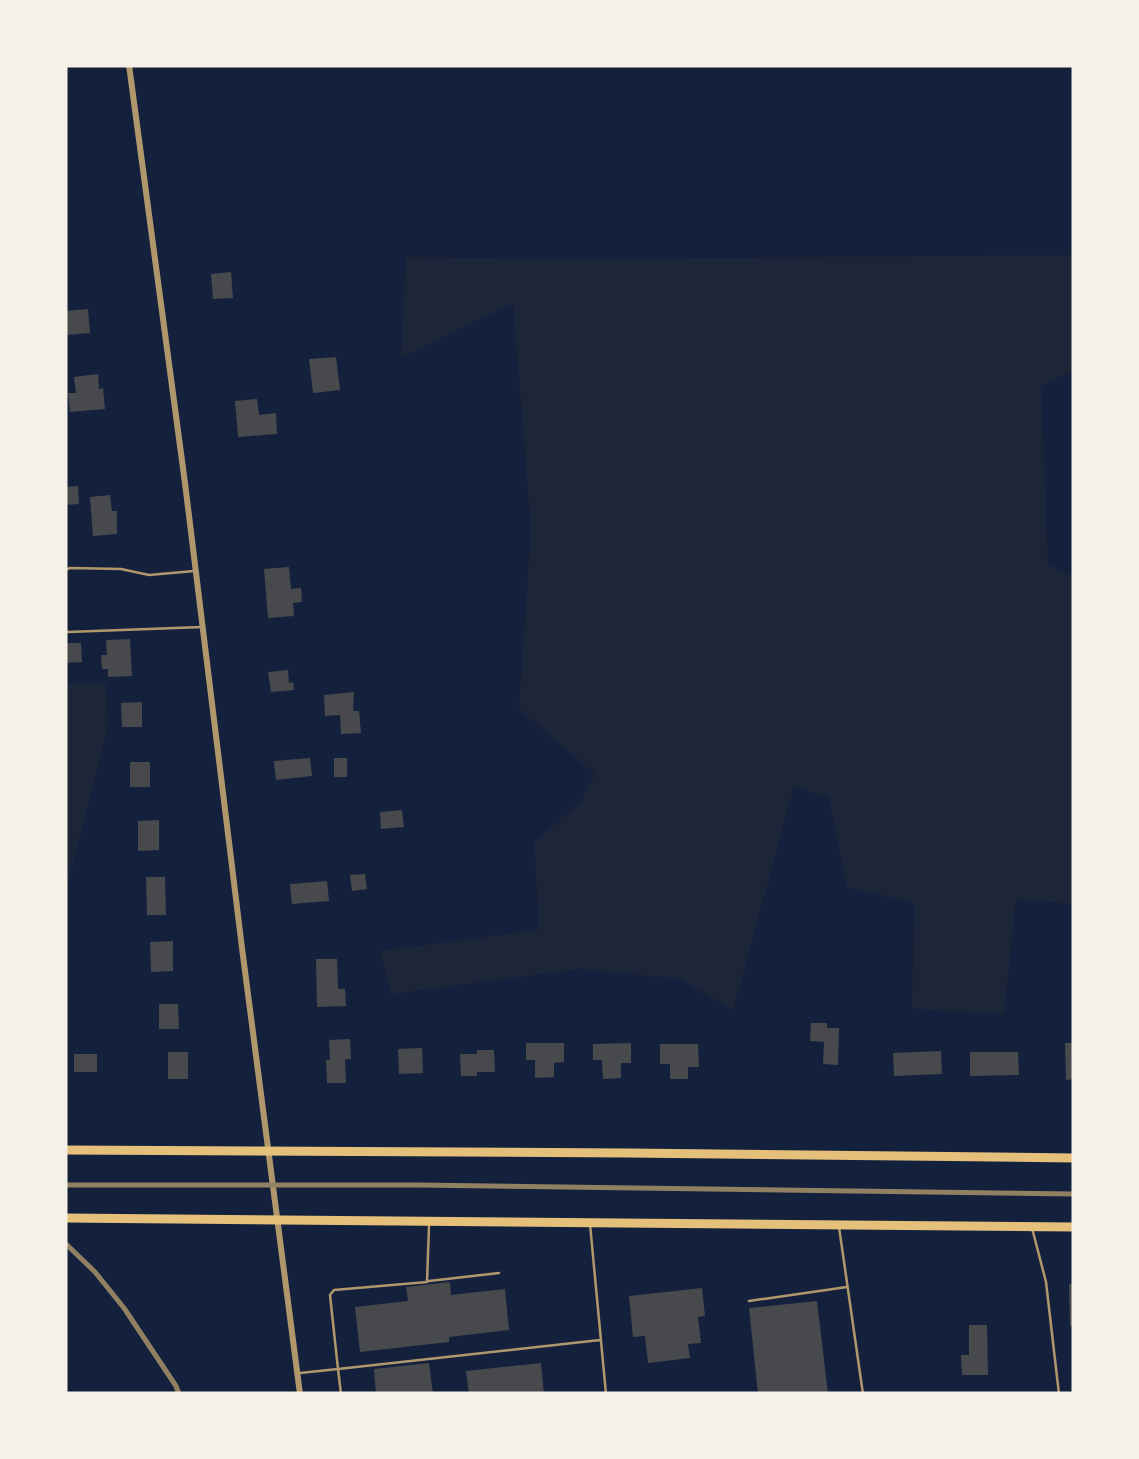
<svg xmlns="http://www.w3.org/2000/svg" width="1139" height="1459" viewBox="0 0 1139 1459" font-family="Ubuntu,sans-serif">
	<style>
		.green { fill: #1d2539 }
		.building { fill: #48494c }
		.lines { fill: none; stroke-linecap: round; stroke-linejoin: round }
		.service { stroke: #b1986c; stroke-width: 2.5 }
		.minor { stroke: #b1986c; stroke-width: 6 }
		.secondary { stroke: #e5c07b; stroke-width: 9 }
		.rail { stroke: #918062; stroke-width: 5 }
	</style>
	<rect width="100%" height="100%" fill="#14213d"/>
	<!-- green -->
	<path class="green" d="M1074,255V370L1041,387L1048,564L1074,577V904L1016,899L1004,1014L912,1009L914,903L847,887L829,798L794,786L733,1011L681,979L580,969L391,994L380,951L539,930L534,843L580,802L595,774L519,709L531,528L513,303L401,358L406,257L581,259Z
		M106,683L108,728L65,893V684Z"/>
	<!-- building -->
	<path class="building" d="M231,272L233,298L213,299L211,274Z
		M88,309L90,333L66,335L65,311Z
		M336,357L340,390L313,393L309,359Z
		M98,374L99,389L103,388L105,409L70,412L68,393H76L74,377Z
		M257,399L259,415L276,413L277,434L238,437L235,401Z
		M78,486L79,504L65,505V487Z
		M110,495L112,511H117V534L93,536L90,497Z
		M289,567L291,589L301,588L302,602L293,603L294,616L268,618L264,569Z
		M130,639L132,676L108,677V669H102L101,655H107L106,640Z
		M65,643H81L82,662L65,663Z
		M288,670L289,683L293,682L294,690L271,692L268,672Z
		M354,692L353,711H359L361,733L341,734L340,715L325,716L324,695Z
		M142,702V727H122L121,703Z
		M310,758L312,776L276,780L274,761Z
		M334,758H347V777H334Z
		M130,762H150V787H130Z
		M402,810L404,827L381,829L380,812Z
		M159,820V850L138,851V821Z
		M365,874L367,889L352,891L350,875Z
		M146,877H165L166,915H147Z
		M327,881L329,901L292,904L290,884Z
		M173,941V971L151,972L150,942Z
		M316,959H337L338,989H345L346,1006L317,1007Z
		M159,1004H178L179,1029H159Z
		M811,1023H827V1028H839L838,1065L823,1064L824,1042L810,1041Z
		M350,1039L351,1059H345L346,1083H327L326,1060H330L329,1040Z
		M526,1043H564V1062L554,1063V1077L535,1078V1060H526Z
		M631,1043V1063H621V1078L603,1079L602,1060H593V1044Z
		M1065,1043H1074V1079L1066,1080Z
		M660,1044H698L699,1067H688V1079H670V1064H660Z
		M422,1048L423,1073L399,1074L398,1049Z
		M477,1050H494L495,1072H477V1076H461L460,1054H477Z
		M941,1051L942,1074L894,1076L893,1053Z
		M168,1052H188V1079H168Z
		M970,1052H1018L1019,1075L970,1076Z
		M74,1054H97V1072H74Z
		M450,1282L451,1295L505,1289L509,1330L449,1337V1342L360,1352L355,1307L408,1301L406,1287Z
		M1069,1284H1074V1326H1070Z
		M702,1288L705,1316L698,1317L701,1343L688,1344L690,1358L648,1363L645,1336L633,1337L629,1296Z
		M817,1301L828,1394H758L749,1308Z
		M969,1325H987L988,1375H962L961,1355H969Z
		M429,1363L433,1394H376L374,1369Z
		M541,1363L544,1394H469L466,1371Z"/>
	<g class="lines">
		<!-- service -->
		<path class="service" d="M65,570L70,568L121,569L149,575L194,571
			M65,630L68,632L202,627
			M590,1224L606,1394
			M429,1226L427,1282L334,1290L330,1295L338,1369L600,1340
			M839,1227L863,1394
			M1032,1228L1046,1282L1059,1394
			M429,1281L499,1273
			M749,1301L847,1287
			M300,1373L338,1369L341,1394"/>
		<!-- minor -->
		<path class="minor" d="M129,65L185,483L242,948L300,1394"/>
		<!-- secondary -->
		<path class="secondary" d="M65,1150L628,1153L1074,1158
			M65,1218L1074,1227"/>
		<!-- rail -->
		<path class="rail" d="M65,1185H417L1074,1194
			M65,1243L95,1272L124,1308L176,1386L179,1394"/>
	</g>
	<!-- border -->
	<rect width="1139" height="1459" fill="none" stroke="#f6f1e7" stroke-width="135"/>
</svg>
